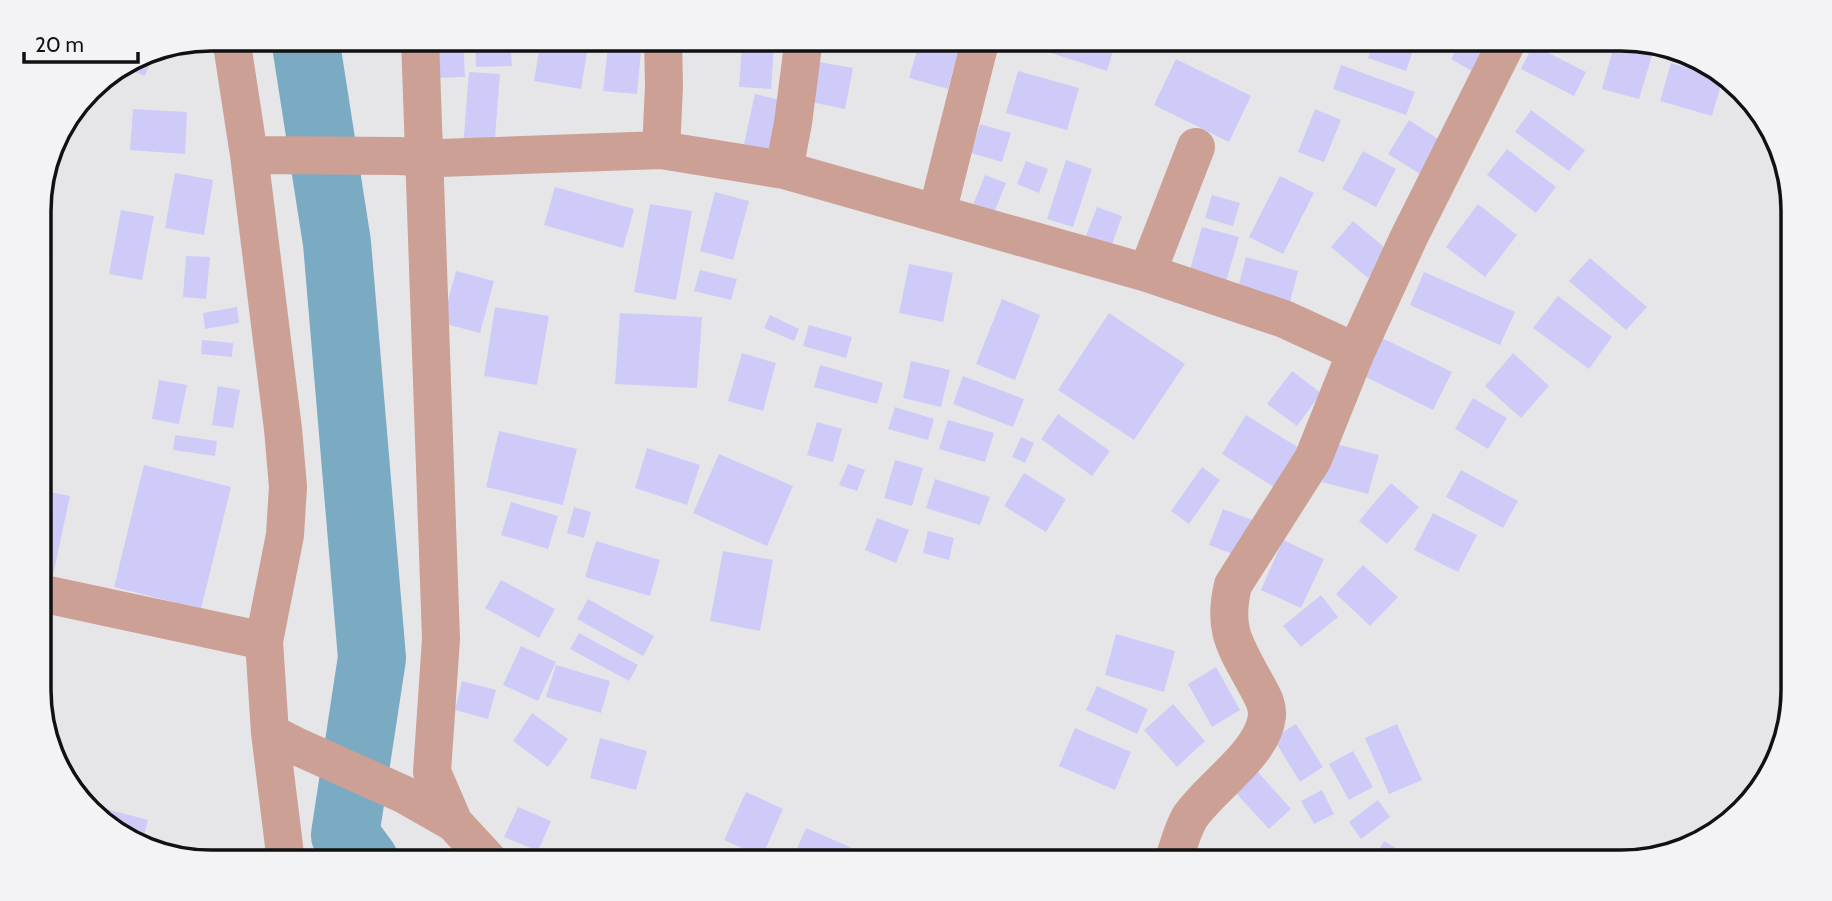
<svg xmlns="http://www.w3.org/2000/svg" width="1832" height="901" viewBox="0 0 1832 901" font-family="Cabin,sans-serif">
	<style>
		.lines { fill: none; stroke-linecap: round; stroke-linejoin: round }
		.river { stroke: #7baac3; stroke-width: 68 }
		.building { fill: #cecbf8 }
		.minor { stroke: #cca095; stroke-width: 38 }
		.rim { fill: none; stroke: #101111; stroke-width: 3.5 }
	</style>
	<rect width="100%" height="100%" fill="#e6e6e9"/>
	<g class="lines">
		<!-- river -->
		<path class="river" d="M305,38L337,243L372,658L345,835L365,862"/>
	</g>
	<!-- building -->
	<path class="building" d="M463,38L465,77L432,78L430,40Z
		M475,38H510L512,66L476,67Z
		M541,38L589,40L581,89L534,81Z
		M609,38L642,41L637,94L603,91Z
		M1024,38H1117L1107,71L1023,44Z
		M1374,38H1417L1406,71L1368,58Z
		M1463,38H1498L1477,74L1451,59Z
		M920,40L958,52L948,89L909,78Z
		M742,45L774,48L771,89L739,87Z
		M1533,45L1586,72L1574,96L1521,69Z
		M1614,45L1652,56L1639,99L1602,89Z
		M155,50L145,76L122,67L145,51Z
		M1176,59L1251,96L1229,142L1154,105Z
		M819,62L853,68L845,109L811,102Z
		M1671,63L1723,78L1712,116L1660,101Z
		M1341,65L1415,92L1406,115L1333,89Z
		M1018,71L1079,88L1067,130L1006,113Z
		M469,72L500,74L494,150L463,147Z
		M755,94L789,102L779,151L744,144Z
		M133,109L187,112L185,154L130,150Z
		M1315,109L1341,120L1324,162L1298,152Z
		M1531,110L1585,150L1569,171L1515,132Z
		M1409,120L1449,146L1428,179L1388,154Z
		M980,124L1011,133L1002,162L971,153Z
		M1507,149L1556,187L1536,213L1487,175Z
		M1363,151L1396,169L1376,207L1342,189Z
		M1066,160L1092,169L1073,227L1047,219Z
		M1026,161L1048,169L1039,193L1017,184Z
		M175,173L213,180L204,235L165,228Z
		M985,175L1006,183L989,225L968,217Z
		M1280,176L1314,193L1283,254L1249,237Z
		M555,187L634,209L623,248L544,225Z
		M715,192L749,201L733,260L700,251Z
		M1212,195L1240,203L1233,226L1205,218Z
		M650,204L692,211L676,300L634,292Z
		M1478,204L1517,235L1485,277L1446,247Z
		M1097,207L1122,216L1110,250L1084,241Z
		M121,210L154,216L142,280L109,274Z
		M1353,221L1390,252L1368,278L1331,247Z
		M1202,227L1239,237L1224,288L1188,277Z
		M186,256L210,257L206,299L183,297Z
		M1246,257L1298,271L1287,313L1235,299Z
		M1590,258L1647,307L1626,330L1569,281Z
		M909,264L953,273L943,322L899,313Z
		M700,270L737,279L731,300L694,291Z
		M456,271L494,281L480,333L442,323Z
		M1424,272L1515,312L1500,345L1410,305Z
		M1558,296L1612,337L1589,369L1533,328Z
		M1002,299L1040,315L1015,380L976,364Z
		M237,307L239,323L205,329L203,313Z
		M495,307L549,316L537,385L484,376Z
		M620,313L702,317L697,388L615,384Z
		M1109,313L1185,364L1134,440L1058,390Z
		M770,315L799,329L794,341L764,328Z
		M809,325L852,337L846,358L803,346Z
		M1380,337L1452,372L1433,410L1362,375Z
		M202,340L233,343L232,357L201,354Z
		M742,353L776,363L763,411L728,401Z
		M1513,353L1549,386L1521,418L1485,386Z
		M911,361L950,370L941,407L903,398Z
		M820,365L883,383L877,404L814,387Z
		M1292,371L1321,393L1297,426L1267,404Z
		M963,376L1024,399L1013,427L953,404Z
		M159,380L187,385L179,424L152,419Z
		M218,386L240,390L233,428L212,425Z
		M1473,398L1507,418L1488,449L1455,429Z
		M895,407L934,419L928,440L888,429Z
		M1058,414L1110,451L1092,476L1041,439Z
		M1246,415L1304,451L1280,491L1222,454Z
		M948,420L994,433L985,462L939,449Z
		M817,422L842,429L833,462L807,455Z
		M499,431L577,449L563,505L486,487Z
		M175,435L217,441L215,456L173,450Z
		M1021,437L1034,443L1025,463L1012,457Z
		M1332,443L1379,455L1368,494L1322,482Z
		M647,448L700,465L687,505L635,488Z
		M719,454L793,486L767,546L693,513Z
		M895,460L923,468L912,506L884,498Z
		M848,464L865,470L857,491L839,485Z
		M144,465L231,487L201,609L114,587Z
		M1202,467L1220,480L1189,524L1171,511Z
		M1461,470L1518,501L1503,528L1446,497Z
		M1024,473L1066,499L1046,532L1004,506Z
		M935,479L990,497L980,525L926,508Z
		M1391,483L1419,507L1387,544L1359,521Z
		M40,490L70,496L52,580L40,577Z
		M511,502L558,516L548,549L501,535Z
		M574,507L591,512L584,538L567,533Z
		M1223,509L1260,523L1246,559L1209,545Z
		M1433,513L1477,535L1458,572L1414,550Z
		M877,518L909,530L896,563L865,550Z
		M928,531L954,538L949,560L923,553Z
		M1283,540L1324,559L1301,608L1261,590Z
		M596,541L660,560L650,596L585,577Z
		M723,551L773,560L760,631L710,621Z
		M1363,565L1398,597L1370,626L1336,594Z
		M501,580L555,609L539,638L485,608Z
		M1321,595L1338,617L1301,647L1283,626Z
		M588,599L654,636L643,656L577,619Z
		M579,633L638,665L629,681L570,649Z
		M1116,634L1175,651L1164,692L1105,675Z
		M521,646L556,662L538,701L503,685Z
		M556,665L610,681L601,713L546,697Z
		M1216,667L1240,710L1212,727L1188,684Z
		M462,681L496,690L488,719L455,710Z
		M1097,686L1148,709L1137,734L1086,710Z
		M1173,704L1205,741L1177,767L1144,730Z
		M532,713L568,739L548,767L513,741Z
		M1296,724L1323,767L1300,782L1273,738Z
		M1397,724L1422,780L1389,794L1365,738Z
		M1075,728L1131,752L1115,790L1059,766Z
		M600,738L647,751L636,790L590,778Z
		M1353,751L1373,787L1349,800L1329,764Z
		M1258,772L1291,809L1269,829L1235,792Z
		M1322,790L1334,814L1314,824L1301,801Z
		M746,792L783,809L762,857L724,840Z
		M1378,800L1390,817L1361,839L1349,822Z
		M84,803L148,820L141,846L135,845Z
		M518,807L551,821L538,851L504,837Z
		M806,828L850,847L843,862H791Z
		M1384,841L1420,862H1372Z"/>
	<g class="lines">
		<!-- minor -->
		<path class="minor" d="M420,38L441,639L432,772L454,823
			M661,150L664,86L663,38
			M249,155L397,156L440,158L661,150L784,170L1147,273L1284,319L1356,352
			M784,170L793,123L804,38
			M937,213L981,38
			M1147,273L1196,147
			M40,593L264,641L285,535L288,487L283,429L249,155L231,38
			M264,641L270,733L296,746L405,795L454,823L490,862
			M270,733L286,862
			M1173,862C1178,848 1182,830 1190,817C1211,786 1263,754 1267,716C1268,704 1262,696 1257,686C1236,647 1222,631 1233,585L1313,459L1356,352L1409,237L1509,38"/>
	</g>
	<!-- crop -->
	<path d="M0 0H1832V901H0ZM211 51H1621A160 160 0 0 1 1781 211V690A160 160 0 0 1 1621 850H211A160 160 0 0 1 51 690V211A160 160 0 0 1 211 51Z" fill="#f3f3f6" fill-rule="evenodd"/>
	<path class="rim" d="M211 51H1621A160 160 0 0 1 1781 211V690A160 160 0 0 1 1621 850H211A160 160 0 0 1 51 690V211A160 160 0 0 1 211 51Z"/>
	<!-- scale -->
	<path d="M24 52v10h114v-10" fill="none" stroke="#101111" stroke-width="3.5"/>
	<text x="35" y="52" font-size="21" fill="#101111" stroke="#f3f3f6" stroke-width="5" paint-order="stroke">20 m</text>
</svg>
